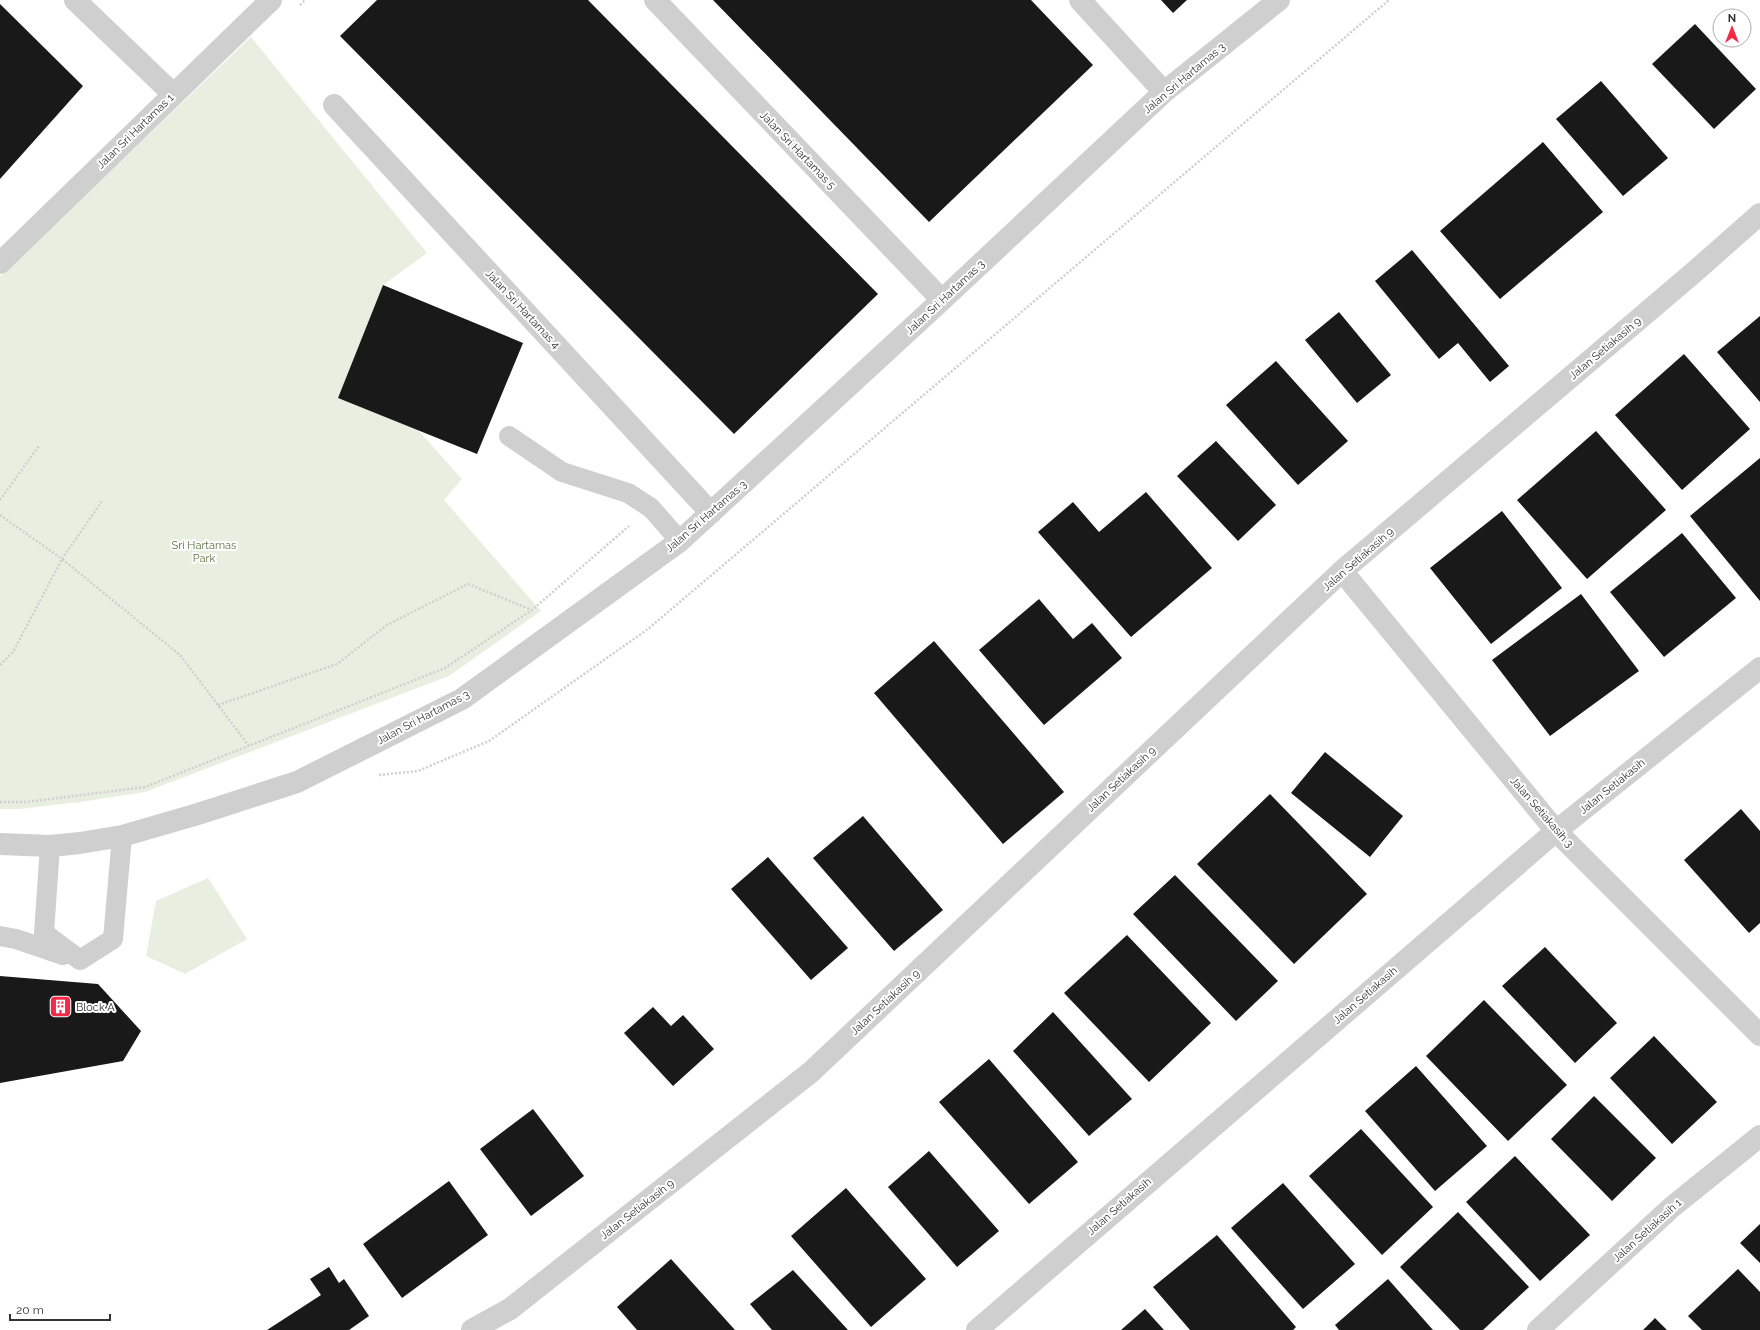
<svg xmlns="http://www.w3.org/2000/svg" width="1760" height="1330" viewBox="0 0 1760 1330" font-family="Raleway,sans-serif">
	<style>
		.green { fill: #e9efe0 }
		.building { fill: #191919 }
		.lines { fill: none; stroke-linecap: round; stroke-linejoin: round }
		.path { stroke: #cfcfcf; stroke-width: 2.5; stroke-dasharray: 2 2; stroke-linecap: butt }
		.lane { stroke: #cfcfcf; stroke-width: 20 }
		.street { stroke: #cfcfcf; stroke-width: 22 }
		.labels { text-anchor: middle; stroke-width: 4; stroke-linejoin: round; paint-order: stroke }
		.street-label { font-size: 11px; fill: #323232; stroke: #fff }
		.park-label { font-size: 11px; fill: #59733b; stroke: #fff }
		.poi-label { font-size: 11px; fill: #323232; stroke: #fff; text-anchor: start }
	</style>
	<rect width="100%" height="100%" fill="#fff"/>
	<!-- green -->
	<path class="green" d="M251,37L427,253L383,285L338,398L418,430L462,479L444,500L541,611L449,676L145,792L81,802L19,809H0V276Z
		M208,878L247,939L185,974L146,956L156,901Z"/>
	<!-- building -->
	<path class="building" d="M377,0H588L878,294L734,434L340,36Z
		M713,0H1031L1093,65L929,222Z
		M1161,0H1187L1173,13Z
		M0,4L83,86L0,179Z
		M1695,24L1756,89L1714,129L1652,64Z
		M1601,81L1668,158L1623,196L1556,119Z
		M1543,142L1603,212L1500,299L1440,231Z
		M1412,250L1509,366L1490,382L1458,343L1439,359L1375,281Z
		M383,285L523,343L477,454L338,398Z
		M1339,312L1391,375L1357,403L1305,340Z
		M1760,316V402L1717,352Z
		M1684,354L1750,429L1682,490L1615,415Z
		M1276,361L1348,441L1298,485L1226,405Z
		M1596,431L1666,510L1587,579L1517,500Z
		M1216,441L1276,505L1238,541L1177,476Z
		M1760,458V601L1690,516Z
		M1146,492L1212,568L1131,637L1038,532L1073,502L1099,532Z
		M1502,511L1562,588L1491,644L1430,568Z
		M1682,533L1736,598L1664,657L1610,592Z
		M1581,594L1639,671L1550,736L1492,660Z
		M1039,599L1073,639L1092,623L1122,658L1044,725L979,650Z
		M934,641L1064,792L1003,844L874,693Z
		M1325,752L1403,816L1370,857L1291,793Z
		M1270,794L1367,894L1294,964L1197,864Z
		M1741,809L1760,831V923L1749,933L1684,860Z
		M863,816L943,910L894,951L813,858Z
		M768,857L848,948L811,980L731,889Z
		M1175,875L1278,981L1236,1021L1133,914Z
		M1127,935L1211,1023L1149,1082L1064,993Z
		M1545,947L1617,1023L1575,1063L1502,986Z
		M0,976L98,984L141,1031L123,1061L0,1083Z
		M1484,1000L1567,1085L1508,1141L1426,1056Z
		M653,1007L671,1026L683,1015L714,1049L673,1086L624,1033Z
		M1053,1012L1132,1099L1089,1136L1013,1051Z
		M1654,1036L1717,1102L1672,1144L1610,1078Z
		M989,1059L1078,1162L1029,1204L939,1102Z
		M1416,1066L1487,1146L1435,1191L1365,1111Z
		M1594,1096L1656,1158L1612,1201L1551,1139Z
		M533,1109L584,1176L531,1216L480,1149Z
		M1361,1129L1433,1207L1382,1255L1309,1176Z
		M929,1151L999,1231L957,1267L888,1187Z
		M1515,1156L1590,1235L1540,1281L1466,1202Z
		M449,1181L488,1235L402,1298L363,1244Z
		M1283,1183L1355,1264L1303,1309L1231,1228Z
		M846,1188L926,1279L871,1327L791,1236Z
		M1458,1212L1529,1287L1483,1330H1460L1400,1267Z
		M1760,1224V1263L1740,1243Z
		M1217,1235L1296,1327L1293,1330H1190L1153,1287Z
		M671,1259L735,1330H637L617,1307Z
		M329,1267L339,1283L344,1279L369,1316L349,1330H267L321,1295L310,1279Z
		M1738,1269L1760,1292V1330H1702L1688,1316Z
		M793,1270L848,1330H772L750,1304Z
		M1388,1279L1433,1330H1339L1335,1325Z
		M1145,1309L1164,1330H1121Z
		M1655,1318L1667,1330H1643Z"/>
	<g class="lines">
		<!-- path -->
		<path class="path" d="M300,5L305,0
			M0,500L39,446
			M0,515L62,559L102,501
			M0,665L13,652L62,559L180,655L249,746
			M218,705L337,664L387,625L468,584L532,610
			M379,775L418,771L489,741L648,629L1389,0
			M0,802H25L145,787L445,668L532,610L629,526"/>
		<!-- lane -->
		<path class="lane" d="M509,436L562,472L628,493L651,508L680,541
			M50,846L44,933L80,960
			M0,936L16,939L63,955
			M80,960L113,939L122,836"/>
		<!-- street -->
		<path class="street" d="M75,0L173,94
			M655,0L942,300
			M1080,0L1164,92
			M334,105L711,513
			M0,263L271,0
			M1342,571L1556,831L1760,1035
			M0,844L50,846L80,843L122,836L198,814L297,782L462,699L680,541L942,300L1164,92L1279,0
			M472,1330L510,1309L811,1072L1342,571L1692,274L1760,214
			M977,1330L1556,831L1760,668
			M1538,1330L1672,1207L1760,1136"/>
	</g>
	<!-- icons -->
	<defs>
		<symbol id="building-square" viewBox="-11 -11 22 22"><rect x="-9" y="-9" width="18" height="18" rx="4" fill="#f32a47" stroke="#fff"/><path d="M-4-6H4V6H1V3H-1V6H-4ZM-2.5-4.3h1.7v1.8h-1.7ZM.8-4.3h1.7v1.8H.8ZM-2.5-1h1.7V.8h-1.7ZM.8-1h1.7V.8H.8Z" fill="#fff"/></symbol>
	</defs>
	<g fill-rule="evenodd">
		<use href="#building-square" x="48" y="994" width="25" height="25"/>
	</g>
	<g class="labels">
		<!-- street labels -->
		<g class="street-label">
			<text transform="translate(1184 78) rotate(-40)" y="4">Jalan Sri Hartamas 3</text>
			<text transform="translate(135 131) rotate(-44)" y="4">Jalan Sri Hartamas 1</text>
			<text transform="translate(798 150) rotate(46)" y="4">Jalan Sri Hartamas 5</text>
			<text transform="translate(945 297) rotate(-43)" y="4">Jalan Sri Hartamas 3</text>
			<text transform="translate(523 309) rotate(47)" y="4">Jalan Sri Hartamas 4</text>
			<text transform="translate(1605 348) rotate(-40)" y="4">Jalan Setiakasih 9</text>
			<text transform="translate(706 516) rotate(-41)" y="4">Jalan Sri Hartamas 3</text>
			<text transform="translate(1358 559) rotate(-41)" y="4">Jalan Setiakasih 9</text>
			<text transform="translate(423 717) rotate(-28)" y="4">Jalan Sri Hartamas 3</text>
			<text transform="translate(1121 779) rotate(-43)" y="4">Jalan Setiakasih 9</text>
			<text transform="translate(1612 786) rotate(-39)" y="4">Jalan Setiakasih</text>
			<text transform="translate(1542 812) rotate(49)" y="4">Jalan Setiakasih 3</text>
			<text transform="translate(1365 995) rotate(-41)" y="4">Jalan Setiakasih</text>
			<text transform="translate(885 1002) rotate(-43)" y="4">Jalan Setiakasih 9</text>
			<text transform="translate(1119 1206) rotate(-41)" y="4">Jalan Setiakasih</text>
			<text transform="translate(637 1209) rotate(-38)" y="4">Jalan Setiakasih 9</text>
			<text transform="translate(1647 1230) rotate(-42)" y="4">Jalan Setiakasih 1</text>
		</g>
		<!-- park labels -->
		<g class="park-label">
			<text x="204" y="549">Sri Hartamas<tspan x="204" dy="13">Park</tspan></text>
		</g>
		<!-- poi labels -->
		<g class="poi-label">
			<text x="76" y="1011">Block A</text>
		</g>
	</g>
	<!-- north arrow -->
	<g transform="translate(1732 28)"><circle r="19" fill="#ffffff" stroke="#adadad"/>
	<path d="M0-3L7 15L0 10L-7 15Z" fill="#f32a47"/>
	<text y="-6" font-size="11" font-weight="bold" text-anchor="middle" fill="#323232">N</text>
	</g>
	<!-- scale -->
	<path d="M10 1314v6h100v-6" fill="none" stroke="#323232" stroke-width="2"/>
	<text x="16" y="1314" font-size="12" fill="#323232" stroke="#ffffff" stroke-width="3" paint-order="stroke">20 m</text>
</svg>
